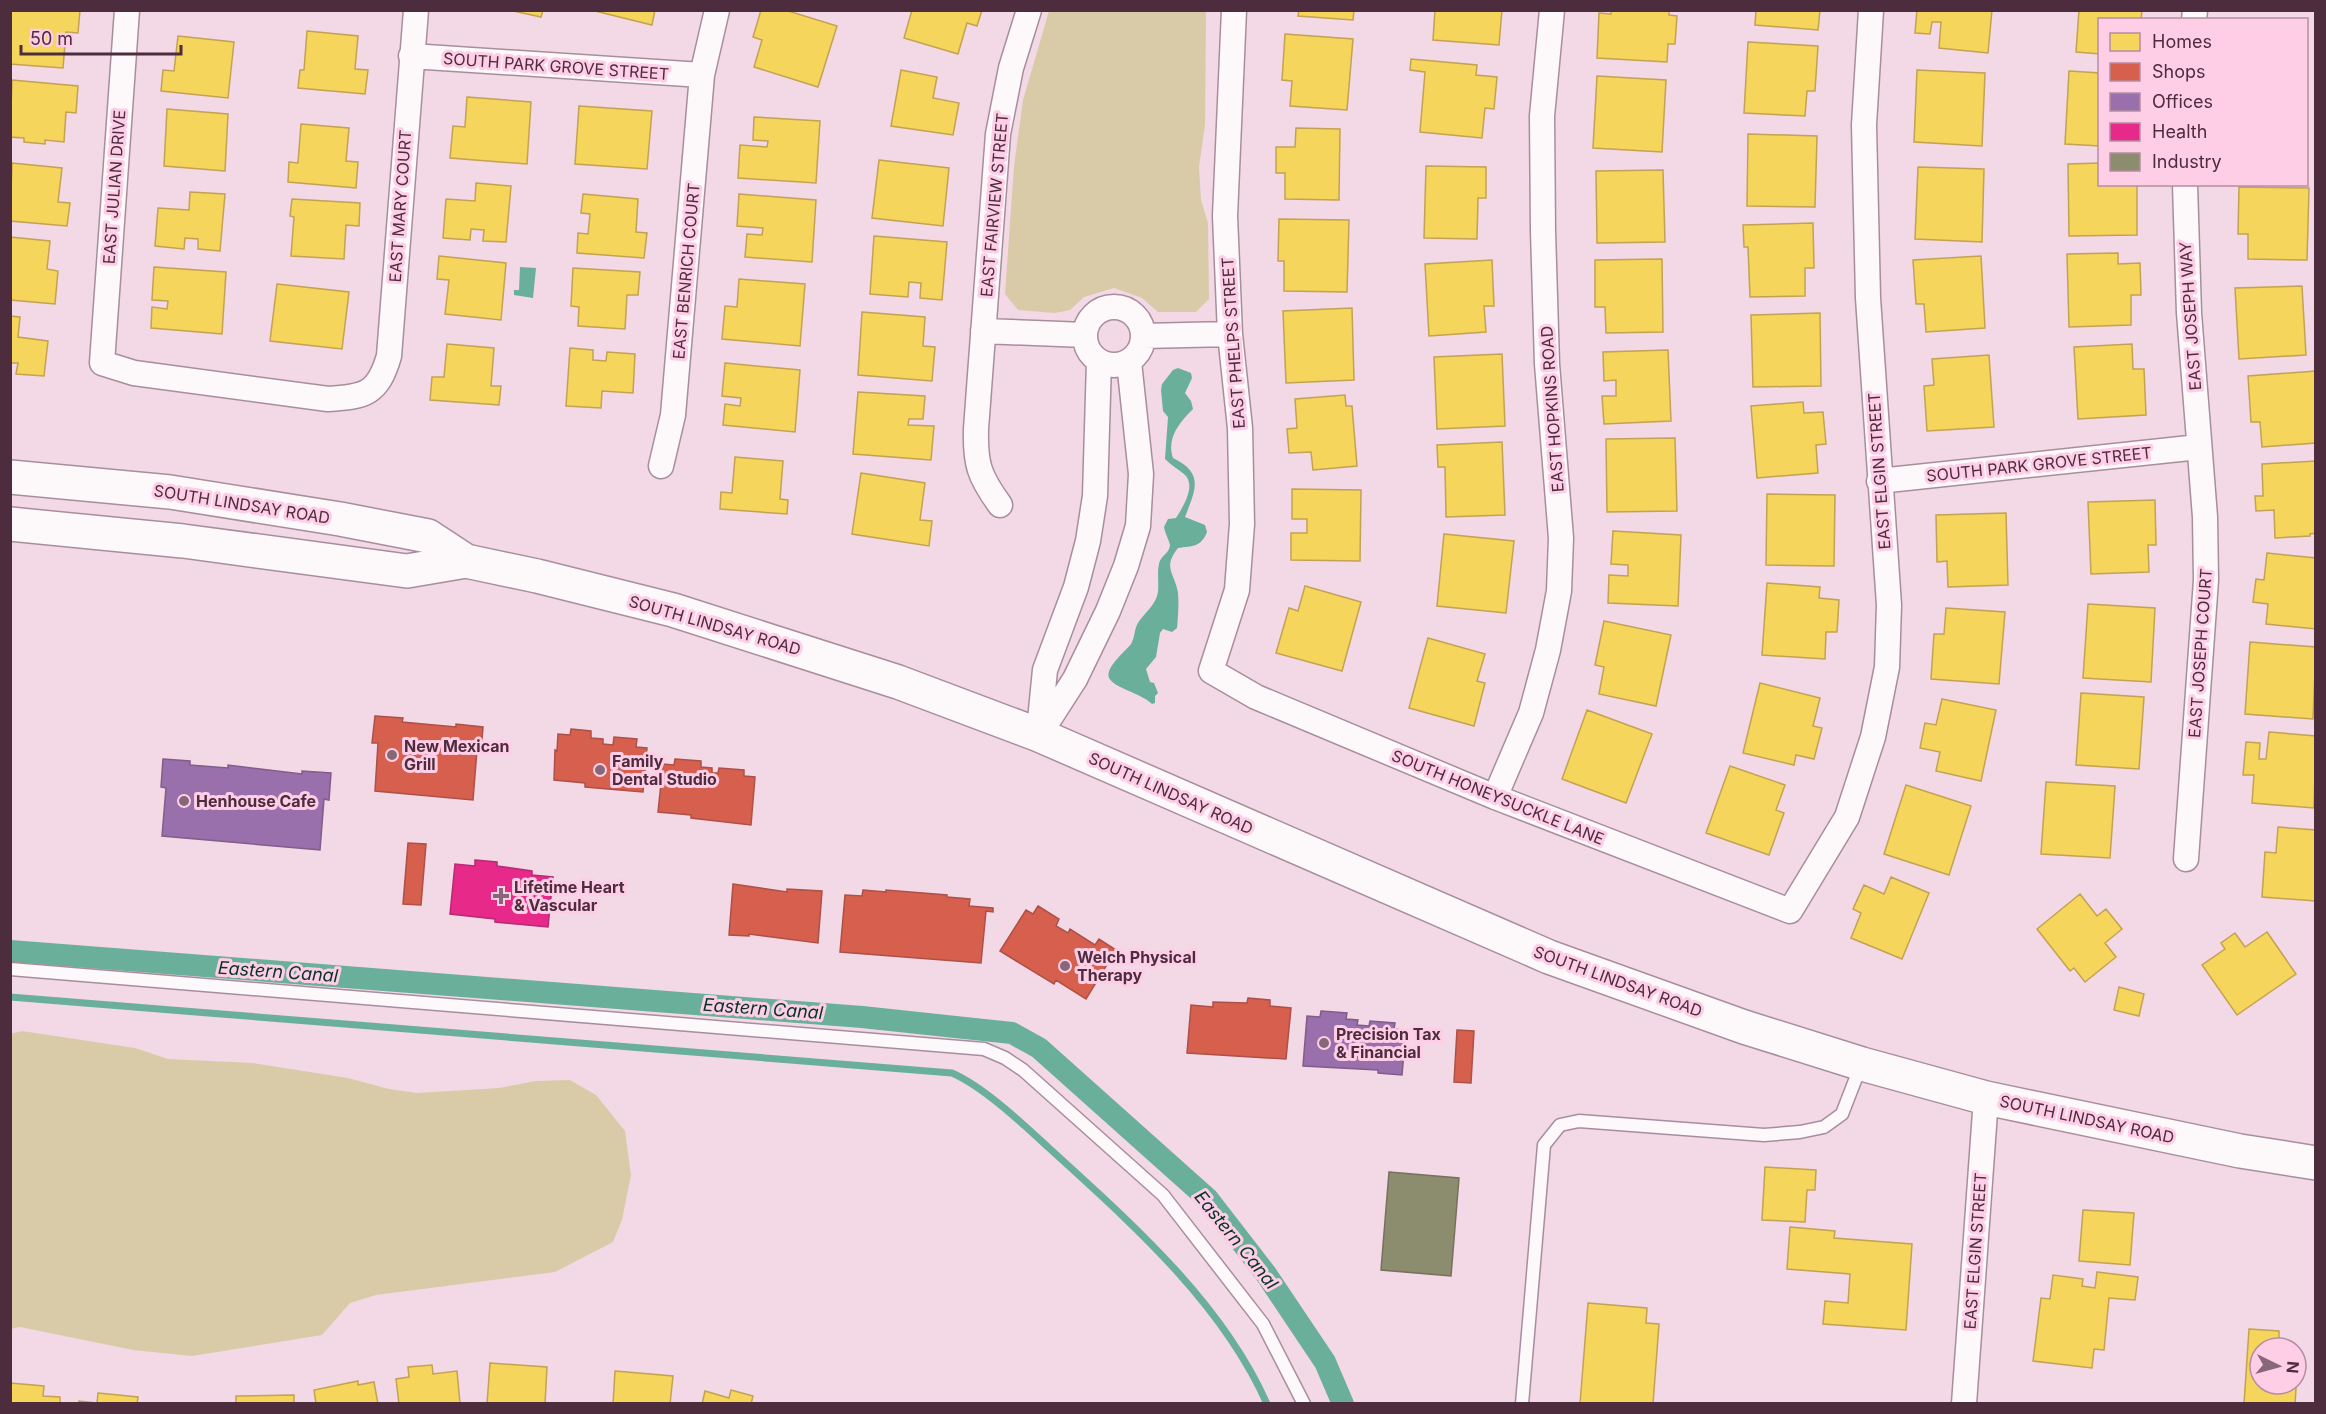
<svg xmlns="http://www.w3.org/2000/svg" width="2326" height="1414" viewBox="0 0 2326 1414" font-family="Inter,sans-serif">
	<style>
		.green { fill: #dacba8 }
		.water { fill: #6aaf99 }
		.homes { fill: #f6d55c; stroke: #c3a253; stroke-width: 1.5 }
		.shops { fill: #d6604d; stroke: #ad5048; stroke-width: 1.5 }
		.offices { fill: #9970ab; stroke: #825c8a; stroke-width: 1.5 }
		.health { fill: #e7298a; stroke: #b82a73; stroke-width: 1.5 }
		.industry { fill: #8c8c6e; stroke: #796f5f; stroke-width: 1.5 }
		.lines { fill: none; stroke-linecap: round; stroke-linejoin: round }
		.stream { stroke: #6aaf99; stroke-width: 7 }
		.canal { stroke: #6aaf99; stroke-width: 22 }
		.service-casing { stroke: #a88e9c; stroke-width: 15 }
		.minor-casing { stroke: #a88e9c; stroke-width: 27 }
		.secondary-casing { stroke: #a88e9c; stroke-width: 36 }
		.service { stroke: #fdf9fb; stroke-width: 12 }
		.minor { stroke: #fdf9fb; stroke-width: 24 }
		.secondary { stroke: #fdf9fb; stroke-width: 33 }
		.poi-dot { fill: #866878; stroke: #fecde6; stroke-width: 2 }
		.labels { text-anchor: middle; stroke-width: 6; stroke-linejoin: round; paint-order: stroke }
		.street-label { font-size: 16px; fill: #4c2c3d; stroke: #fecde6 }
		.poi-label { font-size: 16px; font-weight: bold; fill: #4c2c3d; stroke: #fecde6; text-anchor: start }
		.water-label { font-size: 18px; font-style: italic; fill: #043425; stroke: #fecde6 }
	</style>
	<rect width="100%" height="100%" fill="#f3d8e6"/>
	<!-- green -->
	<path class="green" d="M1049,11H1206L1205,125L1199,167L1201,200L1208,223L1209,299L1196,312H1158L1142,298L1114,288L1084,297L1070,310L1055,313L1018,310L1005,294L1014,166L1023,100Z
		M22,1031L135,1048L168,1059L253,1063L348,1078L389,1089L417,1093L499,1088L536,1081L570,1080L596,1095L625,1131L631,1175L622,1220L613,1242L555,1272L376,1295L350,1303L322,1335L192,1356L133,1350L20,1327L11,1329L10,1034Z"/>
	<!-- water -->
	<path class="water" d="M520,267L536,268L533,298L514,295V290H519Z
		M1178,368L1191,373L1192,378L1185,393L1191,401L1193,409C1180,422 1166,438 1173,458C1205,473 1195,491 1185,517L1205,525L1207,532C1201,547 1193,546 1178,548C1162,568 1175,573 1178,593C1179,604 1178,617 1177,628L1172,632L1163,629L1160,633L1156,657L1146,669L1150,682L1154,683L1158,693L1155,696V703L1152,704C1143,694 1114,688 1109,678C1105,667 1126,651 1131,644C1135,638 1134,629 1138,623C1144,613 1156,605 1158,592C1159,583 1157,573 1159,564C1160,556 1170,553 1170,545C1169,540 1165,533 1164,527L1168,519L1176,518C1183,507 1197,485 1184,474C1178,469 1171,465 1165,459L1168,417L1163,411L1161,390L1162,384L1173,370Z"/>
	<!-- homes -->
	<path class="homes" d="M10,10H80L78,33L66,32L63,68L10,64Z
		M509,10H543L541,17Z
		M591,10H655L652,25Z
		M761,10H785L837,26L818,87L754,67L762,40L753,37Z
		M912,10H982L977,26L967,23L958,54L904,38Z
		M1299,10H1354L1353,20L1298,16Z
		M1435,10H1502L1499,45L1433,40Z
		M1611,10H1669V15L1677,16L1675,44H1668L1667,62L1597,58L1599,13L1611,14Z
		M1756,10H1820L1818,30L1755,25Z
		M1917,10H1992L1988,53L1939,48L1941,22H1932L1930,34L1915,33Z
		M2079,10H2142L2141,20H2100V54L2076,52Z
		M307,31L358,36L355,69L368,70L365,94L298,88L300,70H304Z
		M1285,34L1353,39L1347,110L1290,106L1292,81L1282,80Z
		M178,36L234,42L228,98L161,91L163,70L174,71Z
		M1748,42L1818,46L1815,91H1807L1805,116L1744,113Z
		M1411,59L1477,65L1476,75L1497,77L1494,109L1485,108L1482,138L1420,132L1425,72L1410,70Z
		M901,70L937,77L933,98L959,103L953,135L891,126Z
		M1917,70L1985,73L1982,146L1914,142Z
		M2069,71L2100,73V146L2065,144Z
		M1597,76L1666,80L1662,152L1593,148Z
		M12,80L78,86L76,113L66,112L64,142L45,140V144L24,142V138L10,137Z
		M467,97L531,102L527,164L450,158L453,126L465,127Z
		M579,106L652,111L647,169L575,164Z
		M167,109L228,114L225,171L164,166Z
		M754,117L820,121L816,183L738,178L740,145L767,147L768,141L753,140Z
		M301,124L349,128L346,161L358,162L356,188L288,182L289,162L298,163Z
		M1296,128L1340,129L1339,200L1285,199V173H1276V147H1295Z
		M1748,134L1817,136L1815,207L1747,206Z
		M879,160L949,168L943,226L872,218Z
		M12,163L62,168L58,202L70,203L67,226L10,221Z
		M2100,163V184H2137V235L2069,236L2068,164Z
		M1426,166L1486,167V198H1478L1477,239L1424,238Z
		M1918,167L1984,169L1982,242L1915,239Z
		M1663,170L1665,242L1597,243L1596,171Z
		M476,183L511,186L506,242L483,241L484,230L471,229L470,240L443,238L446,199L475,201Z
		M2239,187L2309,188L2307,260L2248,259V234H2238Z
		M190,192L225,194L220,251L198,249V239L185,238L184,249L155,246L158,208L189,210Z
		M583,194L638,199L636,232L647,233L644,258L577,253L578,233L588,234L590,214L581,213Z
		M739,194L816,200L812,262L745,257L747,234L762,235L763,228L737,226Z
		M292,199L360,203L359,226L346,225L344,259L291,256L294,217L290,216Z
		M1279,219L1349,220L1347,292L1284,291V261H1278Z
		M1813,223L1814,268H1805V296L1750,297L1748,247H1744L1743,225Z
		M874,236L947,242L942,300L920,298L921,283L909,282L908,297L870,294Z
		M10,237L50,241L47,269L58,271L55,304L10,300Z
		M2118,253V264L2140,263L2141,295H2131V325L2069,327L2067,254Z
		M439,256L506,263L501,320L445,314L449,280L437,279Z
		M1981,256L1985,328L1926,332L1924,304H1916L1913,260Z
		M1662,259L1663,332L1606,333L1605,307H1595V260Z
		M1492,260L1494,306H1484L1486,332L1429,336L1425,264Z
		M154,267L226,272L222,334L151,328L152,307L167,309L168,301L152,300Z
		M573,268L640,272L638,295H627L625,329L578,326L579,307L571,306Z
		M739,279L805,284L800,346L722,339L725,306L737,307Z
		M277,284L349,292L342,349L270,341Z
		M2302,286L2306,355L2239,359L2235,288Z
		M1352,308L1354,380L1286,383L1283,311Z
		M862,312L925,317L923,346L935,347L932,381L858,375Z
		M1820,313L1821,386L1753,387L1751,315Z
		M10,316L20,317L18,337L48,341L44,376L16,374L18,363H10Z
		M447,344L494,348L491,386H501L499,405L430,400L432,377H444Z
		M2132,344L2133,369H2144L2146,415L2078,419L2074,347Z
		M570,348L593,350V360L606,361L607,352L635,354L633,393L602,391L601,408L566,406Z
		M1668,350L1671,421L1604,424L1602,396H1616V380L1604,381L1603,352Z
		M1502,354L1505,426L1437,429L1434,357Z
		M1989,355L1994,427L1927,431L1924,386L1934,385L1932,359Z
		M725,363L800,370L795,432L723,425L725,404L740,406L741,398L722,396Z
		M2316,371V443L2262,447L2260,422H2251L2248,376Z
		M858,392L925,396L923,419H909L908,425L934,426L931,460L853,454Z
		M1345,395L1346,406H1352L1357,466L1313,470L1311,452L1289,453L1287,429L1297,428L1295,399Z
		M1803,402L1804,413L1823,412L1826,444L1816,445L1818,473L1757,478L1751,406Z
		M1675,438L1677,511L1607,512L1606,439Z
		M1502,442L1505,515L1446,517L1445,467H1438L1437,445Z
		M735,457L783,461L780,499L788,500L787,514L720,509L721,492L732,493Z
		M2316,461V533L2310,534V536L2275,538L2274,510L2256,511L2255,496H2263L2262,464Z
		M861,473L925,483L920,520L932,521L929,546L852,534Z
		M1292,489L1361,490L1360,561L1291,560V533H1307V519H1292Z
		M1767,494L1835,495L1834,566L1766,565Z
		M2155,500L2156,545H2148L2149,572L2091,574L2088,502Z
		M2006,513L2008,585L1948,587L1947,561L1937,562L1936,515Z
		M1613,531L1681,535L1678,606L1608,603L1609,575L1628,576V565L1611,564Z
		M1444,534L1514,541L1506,613L1437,606Z
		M2267,553L2316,558V629L2266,624L2268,604L2253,602L2256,579L2264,580Z
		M1767,583L1820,587L1819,598L1839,600L1837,632H1826L1825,659L1762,655Z
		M1305,586L1361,602L1342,671L1276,653L1289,608L1298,611Z
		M2088,604L2155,608L2151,682L2083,678Z
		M1946,608L2005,612L1999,684L1931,679L1934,634H1944Z
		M1604,621L1671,635L1656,706L1599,694L1604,667L1595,665Z
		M1428,638L1485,654L1477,681L1485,683L1474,726L1409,708Z
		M2250,642L2316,647L2313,719L2245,714Z
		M1760,683L1820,698L1813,726L1822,728L1814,759L1796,755L1794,765L1743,753Z
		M2081,693L2144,697L2139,769L2076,765Z
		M1942,699L1996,710L1981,781L1936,771L1940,752L1920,748L1925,723L1936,725Z
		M1587,710L1652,734L1626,803L1562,779Z
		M2269,732L2316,736L2314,808L2252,803L2254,775H2243L2246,742L2260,743L2259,759H2266Z
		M1730,766L1785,785L1776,810L1784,813L1769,855L1706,833Z
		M2046,782L2115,786L2110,858L2041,854Z
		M1906,785L1971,806L1949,875L1884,854Z
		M2278,827L2316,830V901L2262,897L2265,852L2276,853Z
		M1891,877L1929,893L1902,959L1851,938L1861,913L1853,909L1864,885L1884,894Z
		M2080,894L2097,916L2106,909L2122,929L2105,943L2116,957L2085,982L2074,968L2070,971L2037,929Z
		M2267,932L2296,974L2237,1015L2202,965L2225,949L2221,943L2235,933L2245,947Z
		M2119,987L2144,994L2139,1016L2114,1010Z
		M1765,1167L1816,1170L1815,1190H1807L1805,1222L1762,1220Z
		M1765,1167L1816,1170L1815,1190H1807L1805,1222L1762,1220Z
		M2083,1210L2134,1213L2130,1265L2079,1261Z
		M1790,1227L1835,1231L1834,1238L1912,1244L1906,1330L1823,1324L1825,1301L1848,1303L1850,1274L1787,1269Z
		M2097,1272L2138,1277L2135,1300L2109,1298L2104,1350L2094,1349L2092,1368L2033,1361L2041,1298L2050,1299L2053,1275L2083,1279L2082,1286L2095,1288Z
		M1588,1303L1647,1308L1646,1323L1659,1324L1653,1404H1580Z
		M2249,1329L2279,1331V1340L2291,1341V1348H2260V1384H2296V1357H2298L2295,1404H2244Z
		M490,1363L547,1367L545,1404H487Z
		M432,1365L433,1374L457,1371L460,1404H399L396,1379L409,1377L408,1367Z
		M615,1371L673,1376L670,1404H613Z
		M358,1381V1385L374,1382L378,1404H316L314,1390Z
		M10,1383L44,1386L43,1396L60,1397V1404H10Z
		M731,1390L753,1396L751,1404H702L705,1391L729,1398Z
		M98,1393L138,1397L137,1404H79V1401L97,1403Z
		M294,1395V1404H236V1396Z"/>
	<!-- shops -->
	<path class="shops" d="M375,716L403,718L402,722L456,727V724L483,727L481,751L477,750L473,800L375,791L378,743H372Z
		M375,716L403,718L402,722L456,727V724L483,727L481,751L477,750L473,800L375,791L378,743H372Z
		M571,729L591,731V738L603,739V744L613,745L614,737L637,739L636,747L647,748L643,792L585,787V783L554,780L555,750L557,751L558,734L570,735Z
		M571,729L591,731V738L603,739V744L613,745L614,737L637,739L636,747L647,748L643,792L585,787V783L554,780L555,750L557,751L558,734L570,735Z
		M675,759L701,761V767L712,768V773H718L719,768L744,770V776L755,777L751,825L691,818V815L658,812L663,764L674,765Z
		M408,843L426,844L421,905L403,904Z
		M408,843L426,844L421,905L403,904Z
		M733,884L787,892V889L822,891L818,943L749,934V936L729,935Z
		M863,890L886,892V890L947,895V897L970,899L969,906L993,908V912L986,911L981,963L840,952L845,895L862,896Z
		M1038,906L1059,919L1056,926L1068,933L1070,929L1095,945L1099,939L1116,950L1086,999L1056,980L1054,984L1000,951L1026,910L1033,914Z
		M1248,998L1270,1000V1006L1291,1008L1286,1059L1187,1053L1191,1005L1213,1007V1002L1247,1003Z
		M1457,1030L1474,1031L1471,1083L1454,1082Z"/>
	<!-- offices -->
	<path class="offices" d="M163,759L190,761V765L228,768V765L302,774V771L331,773L329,800L324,799L320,850L162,836L166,788L161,787Z
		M1321,1011L1347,1013L1346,1019L1358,1020L1357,1025L1369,1026L1370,1021L1395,1023L1394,1029L1406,1030L1402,1075L1378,1073V1070L1303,1066L1307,1016L1320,1017Z"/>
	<!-- health -->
	<path class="health" d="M475,860L497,862V866L532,871V875L553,877L548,927L495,922V919L450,914L455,864L475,866Z
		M475,860L497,862V866L532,871V875L553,877L548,927L495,922V919L450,914L455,864L475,866Z"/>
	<!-- industry -->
	<path class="industry" d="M1389,1172L1459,1178L1451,1276L1381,1270Z"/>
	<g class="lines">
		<!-- stream -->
		<path class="stream" d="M10,997L952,1073C984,1087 1023,1124 1049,1148C1130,1222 1222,1302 1267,1404"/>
		<!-- canal -->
		<path class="canal" d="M10,951L862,1017L1012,1033L1039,1048L1208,1199L1266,1274L1325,1362L1343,1404"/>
		<defs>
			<path id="service" d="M10,969L984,1049L1005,1058L1023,1070L1163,1195L1263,1324L1304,1404
				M1522,1404L1544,1145L1560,1125L1579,1121L1764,1135L1800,1132L1824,1127L1842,1114L1861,1065"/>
			<path id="minor" d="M127,10L102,363L134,373L328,399C365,397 378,394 389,356L416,10
				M1234,10L1225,216L1230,334L1240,428L1242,524L1237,590L1211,671L1256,697L1495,797L1790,911L1847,817L1873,737L1887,667L1889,605L1868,298L1864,125L1871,10
				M2194,20L2195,10
				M411,56L702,75
				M2185,184L2189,313L2205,517L2206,580L2186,859
				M1085 336a29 29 0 1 1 58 0a29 29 0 1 1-58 0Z
				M983,331L1085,335
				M1143,336L1230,334
				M661,466L673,415L702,75L717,10
				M1879,481L2199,447
				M1000,505C979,476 975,464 976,429L998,134L1011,68L1029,10
				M1039,730L1045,670L1076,587L1088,541L1095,496L1099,361
				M1039,735L1075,679L1108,611L1126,566L1138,526L1141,474L1129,362
				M1495,797L1531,713L1548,650L1559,591L1561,538L1547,364L1543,231L1542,116L1552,10
				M1964,1404L1986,1098"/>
			<path id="secondary" d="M10,477L170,492L340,519L428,536L466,561L537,576L673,610L898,682L1039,735L1549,957L1744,1027L1862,1064L1986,1098L2240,1151L2316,1163
				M10,524L183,541L407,571L466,561"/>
		</defs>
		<!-- service casing -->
		<use href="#service" class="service-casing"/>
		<!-- minor casing -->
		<use href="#minor" class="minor-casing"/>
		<!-- secondary casing -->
		<use href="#secondary" class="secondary-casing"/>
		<!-- service -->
		<use href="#service" class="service"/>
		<!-- minor -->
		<use href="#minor" class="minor"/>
		<!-- secondary -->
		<use href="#secondary" class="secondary"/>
	</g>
	<!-- markers -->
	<g class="poi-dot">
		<circle cx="392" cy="755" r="6"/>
		<circle cx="600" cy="770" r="6"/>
		<circle cx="184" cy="801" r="6"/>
		<path d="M498 887h6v6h6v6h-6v6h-6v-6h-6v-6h6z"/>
		<circle cx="1065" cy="966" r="6"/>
		<circle cx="1324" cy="1043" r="6"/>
	</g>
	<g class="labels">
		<!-- street labels -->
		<g class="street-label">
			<text transform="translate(556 66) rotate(4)" y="6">SOUTH PARK GROVE STREET</text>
			<text transform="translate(114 187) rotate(-86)" y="6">EAST JULIAN DRIVE</text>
			<text transform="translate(994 205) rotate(-85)" y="6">EAST FAIRVIEW STREET</text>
			<text transform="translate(400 206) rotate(-86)" y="6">EAST MARY COURT</text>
			<text transform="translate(686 271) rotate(-85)" y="6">EAST BENRICH COURT</text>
			<text transform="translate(2190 316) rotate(-94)" y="6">EAST JOSEPH WAY</text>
			<text transform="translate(1233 343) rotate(-94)" y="6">EAST PHELPS STREET</text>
			<text transform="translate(1552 409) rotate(-94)" y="6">EAST HOPKINS ROAD</text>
			<text transform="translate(2039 464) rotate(-6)" y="6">SOUTH PARK GROVE STREET</text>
			<text transform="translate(1879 471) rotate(-94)" y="6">EAST ELGIN STREET</text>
			<text transform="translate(242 504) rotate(9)" y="6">SOUTH LINDSAY ROAD</text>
			<text transform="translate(715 625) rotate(16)" y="6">SOUTH LINDSAY ROAD</text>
			<text transform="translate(2200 653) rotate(-86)" y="6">EAST JOSEPH COURT</text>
			<text transform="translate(1171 793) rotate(24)" y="6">SOUTH LINDSAY ROAD</text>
			<text transform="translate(1498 797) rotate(22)" y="6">SOUTH HONEYSUCKLE LANE</text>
			<text transform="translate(1618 981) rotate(20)" y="6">SOUTH LINDSAY ROAD</text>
			<text transform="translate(2087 1119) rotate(12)" y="6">SOUTH LINDSAY ROAD</text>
			<text transform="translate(1975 1251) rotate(-86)" y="6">EAST ELGIN STREET</text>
		</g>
		<!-- poi labels -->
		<g class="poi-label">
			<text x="404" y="752">New Mexican<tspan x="404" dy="18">Grill</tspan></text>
			<text x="612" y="767">Family<tspan x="612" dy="18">Dental Studio</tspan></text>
			<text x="196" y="807">Henhouse Cafe</text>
			<text x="514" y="893">Lifetime Heart<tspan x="514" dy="18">&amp; Vascular</tspan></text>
			<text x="1077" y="963">Welch Physical<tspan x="1077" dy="18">Therapy</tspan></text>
			<text x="1336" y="1040">Precision Tax<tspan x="1336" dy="18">&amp; Financial</tspan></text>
		</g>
		<!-- water labels -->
		<g class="water-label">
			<text transform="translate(278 972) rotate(4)" y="6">Eastern Canal</text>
			<text transform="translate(763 1009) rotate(4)" y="6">Eastern Canal</text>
			<text transform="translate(1236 1240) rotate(51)" y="6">Eastern Canal</text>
		</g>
	</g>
	<!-- border -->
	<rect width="2326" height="1414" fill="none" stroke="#4c2c3d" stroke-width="24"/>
	<!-- legend -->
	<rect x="2098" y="18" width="210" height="168" fill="#fecde6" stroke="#b78da2" stroke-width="1.5"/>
	<rect x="2110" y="33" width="30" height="18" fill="#f6d55c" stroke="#b78da2" stroke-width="1.5"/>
	<text x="2152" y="48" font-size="18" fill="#4c2c3d">Homes</text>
	<rect x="2110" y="63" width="30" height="18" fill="#d6604d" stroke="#b78da2" stroke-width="1.5"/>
	<text x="2152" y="78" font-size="18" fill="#4c2c3d">Shops</text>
	<rect x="2110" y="93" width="30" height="18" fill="#9970ab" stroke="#b78da2" stroke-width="1.5"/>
	<text x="2152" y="108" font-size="18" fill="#4c2c3d">Offices</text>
	<rect x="2110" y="123" width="30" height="18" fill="#e7298a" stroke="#b78da2" stroke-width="1.5"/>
	<text x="2152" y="138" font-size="18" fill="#4c2c3d">Health</text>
	<rect x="2110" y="153" width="30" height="18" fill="#8c8c6e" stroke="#b78da2" stroke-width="1.5"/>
	<text x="2152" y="168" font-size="18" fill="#4c2c3d">Industry</text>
	<!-- north arrow -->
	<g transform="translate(2278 1366) rotate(95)"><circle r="28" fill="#fecde6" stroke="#b78da2" stroke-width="1.5"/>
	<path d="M0-4.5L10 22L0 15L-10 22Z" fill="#866878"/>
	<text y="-9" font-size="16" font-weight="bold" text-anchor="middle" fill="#4c2c3d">N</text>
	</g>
	<!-- scale -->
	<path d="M21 45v9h160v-9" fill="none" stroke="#4c2c3d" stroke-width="3"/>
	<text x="30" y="45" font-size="18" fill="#4c2c3d" stroke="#fecde6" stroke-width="4.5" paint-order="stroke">50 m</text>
</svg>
